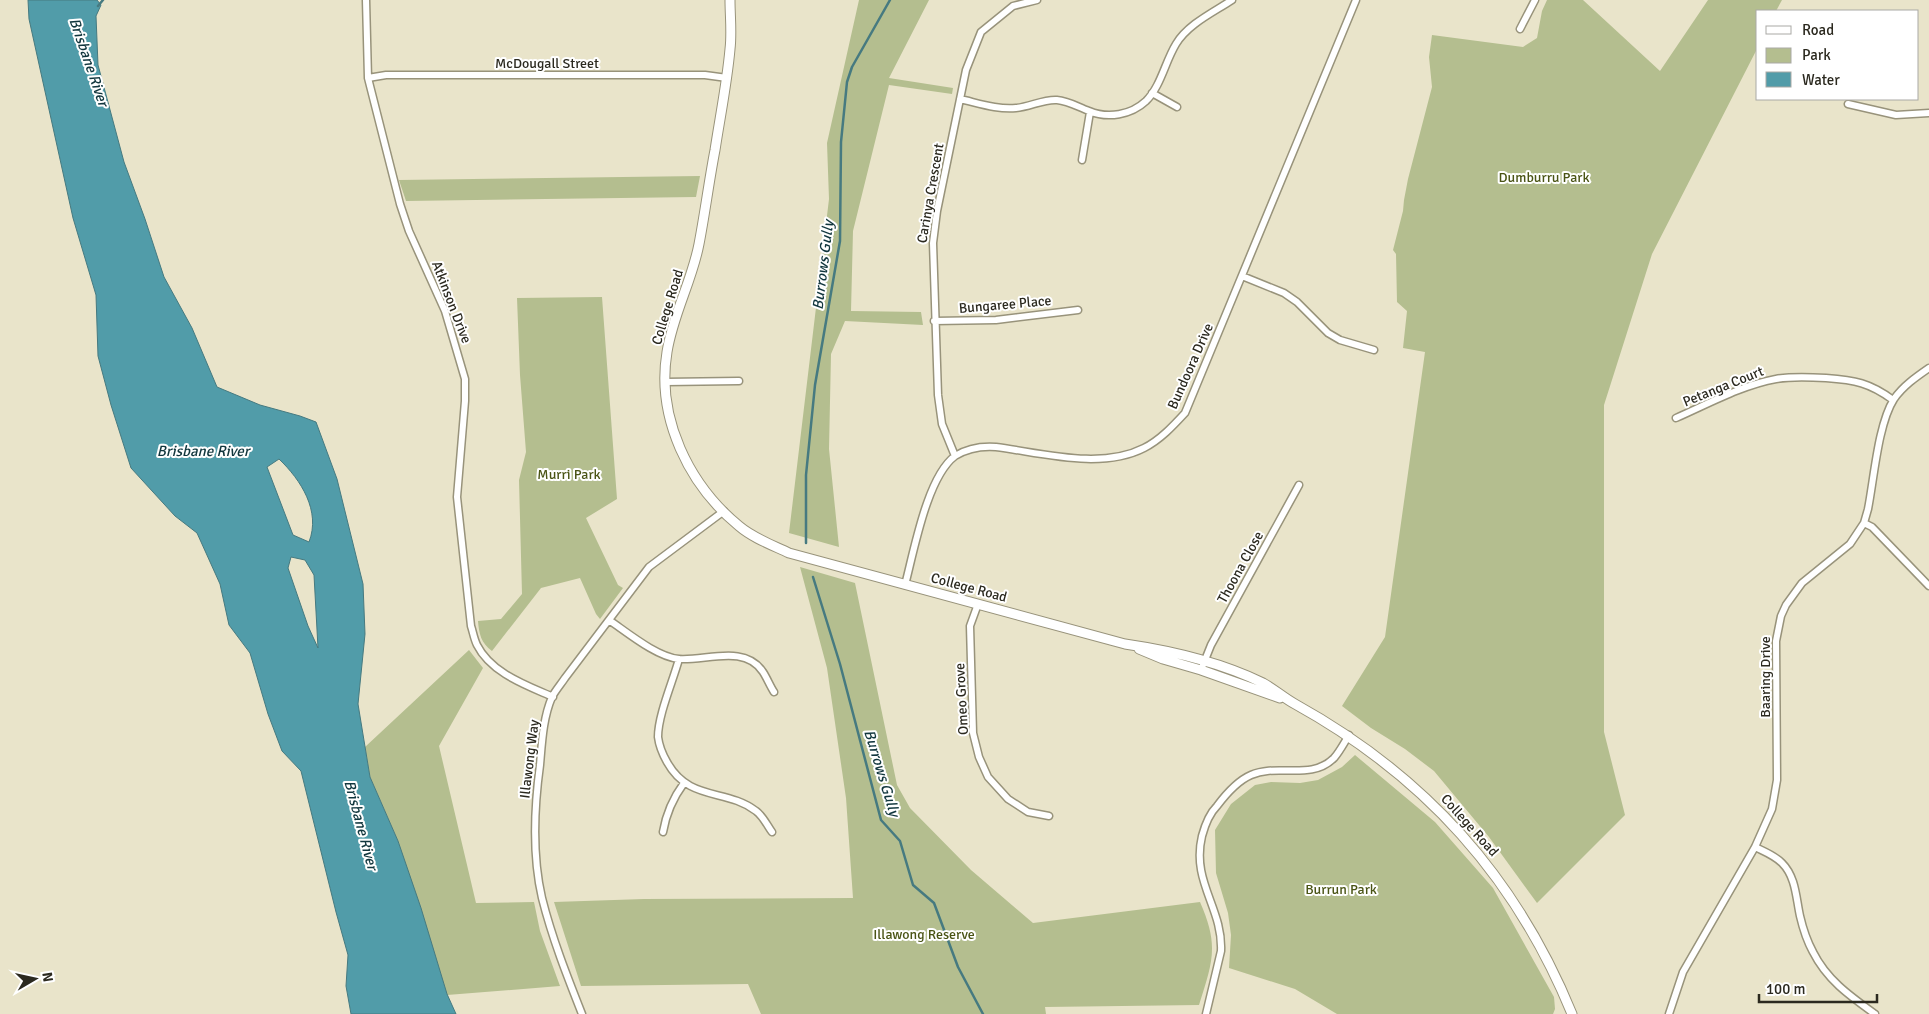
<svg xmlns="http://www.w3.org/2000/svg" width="1929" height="1014" viewBox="0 0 1929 1014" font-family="Signika,sans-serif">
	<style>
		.green { fill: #b4be8f }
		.water { fill: #519ca9; stroke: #467a80; fill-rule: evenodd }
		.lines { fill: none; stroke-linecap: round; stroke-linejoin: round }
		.stream { stroke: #467a80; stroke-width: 2.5 }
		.minor-casing { stroke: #98937b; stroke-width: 9 }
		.secondary-casing { stroke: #98937b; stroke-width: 11 }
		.minor { stroke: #fff; stroke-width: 6 }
		.secondary { stroke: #fff; stroke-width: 9 }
		.labels { text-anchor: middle; stroke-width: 4; stroke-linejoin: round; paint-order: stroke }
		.street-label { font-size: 14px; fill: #2b291f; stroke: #fff }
		.park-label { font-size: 14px; fill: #4a5415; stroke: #fff }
		.water-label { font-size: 15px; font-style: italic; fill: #11363d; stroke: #fff }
	</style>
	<rect width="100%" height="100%" fill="#e9e4ca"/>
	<!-- green -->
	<path class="green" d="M859,0H929L889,78L953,88L952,94L889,85L853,231L851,311L921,312L923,325L845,321L831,354L829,449L839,547L789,533L829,199L827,143Z
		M1547,0H1583L1660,71L1708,0H1782L1776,11H1758V47L1652,254L1604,405V732L1625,815L1537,903L1489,837L1434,771L1405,749L1371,728L1342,706L1385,637L1425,352L1403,348L1407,311L1397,302L1396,254L1393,250L1403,211L1404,200L1408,179L1432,87L1429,57L1432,35L1523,47L1537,38L1542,11Z
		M700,176L696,197L406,201L399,180Z
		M602,297L617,499L586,518L618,585L623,588L600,619L596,614L580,578L541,588L492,651C481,643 479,634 478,621L501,619L522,594L519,480L526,452L520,375L517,298Z
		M800,567L855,583L897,785L910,808L971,870L1033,923L1200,902C1219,945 1213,961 1199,1005L1045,1007L1046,1014H761L748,984L581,986L554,902L644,899L853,898L846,798L827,668Z
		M469,650L483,668L439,746L476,903L534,902L540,931L560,986L447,995L398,841L370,777L365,747Z
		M1355,755L1435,822L1493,888L1554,997L1555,1009L1553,1014H1337L1295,989L1229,968L1231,935L1228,913L1216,873L1215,830L1231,804L1255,785L1271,782L1300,783L1318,780L1342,767Z"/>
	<!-- water -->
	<path class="water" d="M28,0H97L101,5L96,16L98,65L124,162L145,219L164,277L192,328L217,387L260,405L300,416L316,422L337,479L363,584L365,634L358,704L370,777L398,841L421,908L447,994L456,1014H351L346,986L348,955L336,912L301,771L282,751L268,714L250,653L229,625L220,584L197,533L175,516L131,468L111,405L98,356L96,295L73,218L29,19ZM279,459C301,480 321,511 309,542L293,535L267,467ZM291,557L305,560L314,575L318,648L308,626L288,568Z"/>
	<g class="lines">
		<!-- stream -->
		<path class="stream" d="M98,6L103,0
			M806,543V475L815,385L840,241L841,142L847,82L852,67L890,0
			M813,577L840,664L881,820L900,841L913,885L934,903L958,967L983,1014"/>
		<defs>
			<path id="minor" d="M366,0L368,78L400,204L409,231L445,311L465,379V401L457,497L471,626C473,632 474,639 477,645C491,673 526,685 553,697
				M1520,29L1535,0
				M368,78L386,75H705L727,78
				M1152,93L1177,107
				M960,99C978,103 998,110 1016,108C1030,107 1043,99 1057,100C1069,101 1078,107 1089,111C1108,119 1131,115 1146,101C1161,86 1165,62 1176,44C1188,24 1214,12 1232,0
				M1848,104L1896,115L1929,113
				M1082,160L1090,112
				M1242,276L1284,293L1297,302L1328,333L1340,340L1374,350
				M934,321L996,320L1078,310
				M665,382L739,381
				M1676,418C1708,404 1742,385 1776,379C1792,376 1810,377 1826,378C1855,380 1870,383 1893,400
				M955,456L942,424L938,395L933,243L937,211L966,70L981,32L1013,6L1037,0
				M1864,523L1872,527L1929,586
				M905,585C914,551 927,477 955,456C968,448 982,446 996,447C1042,453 1101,470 1144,448C1160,440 1173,426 1185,413L1356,0
				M978,604L970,626L973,733L979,757L988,777L1008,799L1028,812L1049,816
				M609,620C628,633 657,657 679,659C706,661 745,644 763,672C767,678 770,686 774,692
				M679,659C673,681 658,715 658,737C659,745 663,755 667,762C689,802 726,788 756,811C763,816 767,825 772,832
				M1201,670L1211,645L1299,485
				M663,832C666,814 673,798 684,783
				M1755,847C1765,852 1774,855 1782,863C1796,877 1796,898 1800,916C1803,929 1807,941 1813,952C1827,980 1850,996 1875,1014
				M582,1014C567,976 552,938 542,898C532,855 534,809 540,765C542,742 543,718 552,697C555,691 561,684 565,678L649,567L724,511
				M1206,1014L1221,951C1223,908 1191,882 1202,836C1205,825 1209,814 1217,806C1226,794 1237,781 1251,775C1278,763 1311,781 1334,758C1340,751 1344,743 1349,735
				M1669,1014L1683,972L1755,847L1772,809L1777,780L1776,641L1781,616L1786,605L1802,583L1850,544L1864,523L1868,509C1874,479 1878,424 1894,399C1903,386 1916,377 1929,368"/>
			<path id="secondary" d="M730,0C730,16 732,33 730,49C727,83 720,117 715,150C709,181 705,213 699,244C692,281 673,314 667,352C656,418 689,485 739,526C753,538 772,545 789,553L1125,644C1173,651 1220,662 1263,683C1274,689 1284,698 1295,704C1425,776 1516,877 1572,1014
				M1139,649L1163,659L1201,670L1280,698"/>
		</defs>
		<!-- minor casing -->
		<use href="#minor" class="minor-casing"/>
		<!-- secondary casing -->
		<use href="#secondary" class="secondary-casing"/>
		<!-- minor -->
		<use href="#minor" class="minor"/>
		<!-- secondary -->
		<use href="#secondary" class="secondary"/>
	</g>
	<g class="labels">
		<!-- street labels -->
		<g class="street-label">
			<text x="547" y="68">McDougall Street</text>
			<text transform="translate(930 193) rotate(-80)" y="5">Carinya Crescent</text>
			<text transform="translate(452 302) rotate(69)" y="5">Atkinson Drive</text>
			<text transform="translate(1005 304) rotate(-5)" y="5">Bungaree Place</text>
			<text transform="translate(667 307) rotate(-73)" y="5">College Road</text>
			<text transform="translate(1190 366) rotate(-66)" y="5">Bundoora Drive</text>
			<text transform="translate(1723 386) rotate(-22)" y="5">Petanga Court</text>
			<text transform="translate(1240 567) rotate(-61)" y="5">Thoona Close</text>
			<text transform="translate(969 587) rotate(15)" y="5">College Road</text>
			<text transform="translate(1765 677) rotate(-90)" y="5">Baaring Drive</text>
			<text transform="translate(961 699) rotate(-93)" y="5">Omeo Grove</text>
			<text transform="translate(529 759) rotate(-83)" y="5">Illawong Way</text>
			<text transform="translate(1470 825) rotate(48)" y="5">College Road</text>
		</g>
		<!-- park labels -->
		<g class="park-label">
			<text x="1544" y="182">Dumburru Park</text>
			<text x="569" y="479">Murri Park</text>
			<text x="1341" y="894">Burrun Park</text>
			<text x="924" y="939">Illawong Reserve</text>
		</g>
		<!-- water labels -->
		<g class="water-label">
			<text transform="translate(89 62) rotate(71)" y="5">Brisbane River</text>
			<text transform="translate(823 265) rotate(-83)" y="5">Burrows Gully</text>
			<text x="203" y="456">Brisbane River</text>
			<text transform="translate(882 773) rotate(73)" y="5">Burrows Gully</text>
			<text transform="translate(361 825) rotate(75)" y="5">Brisbane River</text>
		</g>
	</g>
	<!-- legend -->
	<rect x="1756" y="10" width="162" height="90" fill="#ffffff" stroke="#aaa9a5"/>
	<rect x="1766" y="26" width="25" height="8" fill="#ffffff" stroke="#aaa9a5"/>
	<text x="1802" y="35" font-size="15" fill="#2b291f">Road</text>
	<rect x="1766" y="48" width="25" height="15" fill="#b4be8f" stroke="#aaa9a5"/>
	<text x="1802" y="60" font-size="15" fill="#2b291f">Park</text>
	<rect x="1766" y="72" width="25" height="15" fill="#519ca9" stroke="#aaa9a5"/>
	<text x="1802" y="85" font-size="15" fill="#2b291f">Water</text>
	<!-- north arrow -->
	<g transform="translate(35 979) rotate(81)" stroke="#ffffff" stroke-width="4" paint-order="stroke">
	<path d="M0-4L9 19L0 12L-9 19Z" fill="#2b291f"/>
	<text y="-8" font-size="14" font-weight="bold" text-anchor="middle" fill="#2b291f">N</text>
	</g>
	<!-- scale -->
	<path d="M1759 994v8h118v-8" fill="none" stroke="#2b291f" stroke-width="2.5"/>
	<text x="1766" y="994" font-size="15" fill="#2b291f" stroke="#ffffff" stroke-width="4" paint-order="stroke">100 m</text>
</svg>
